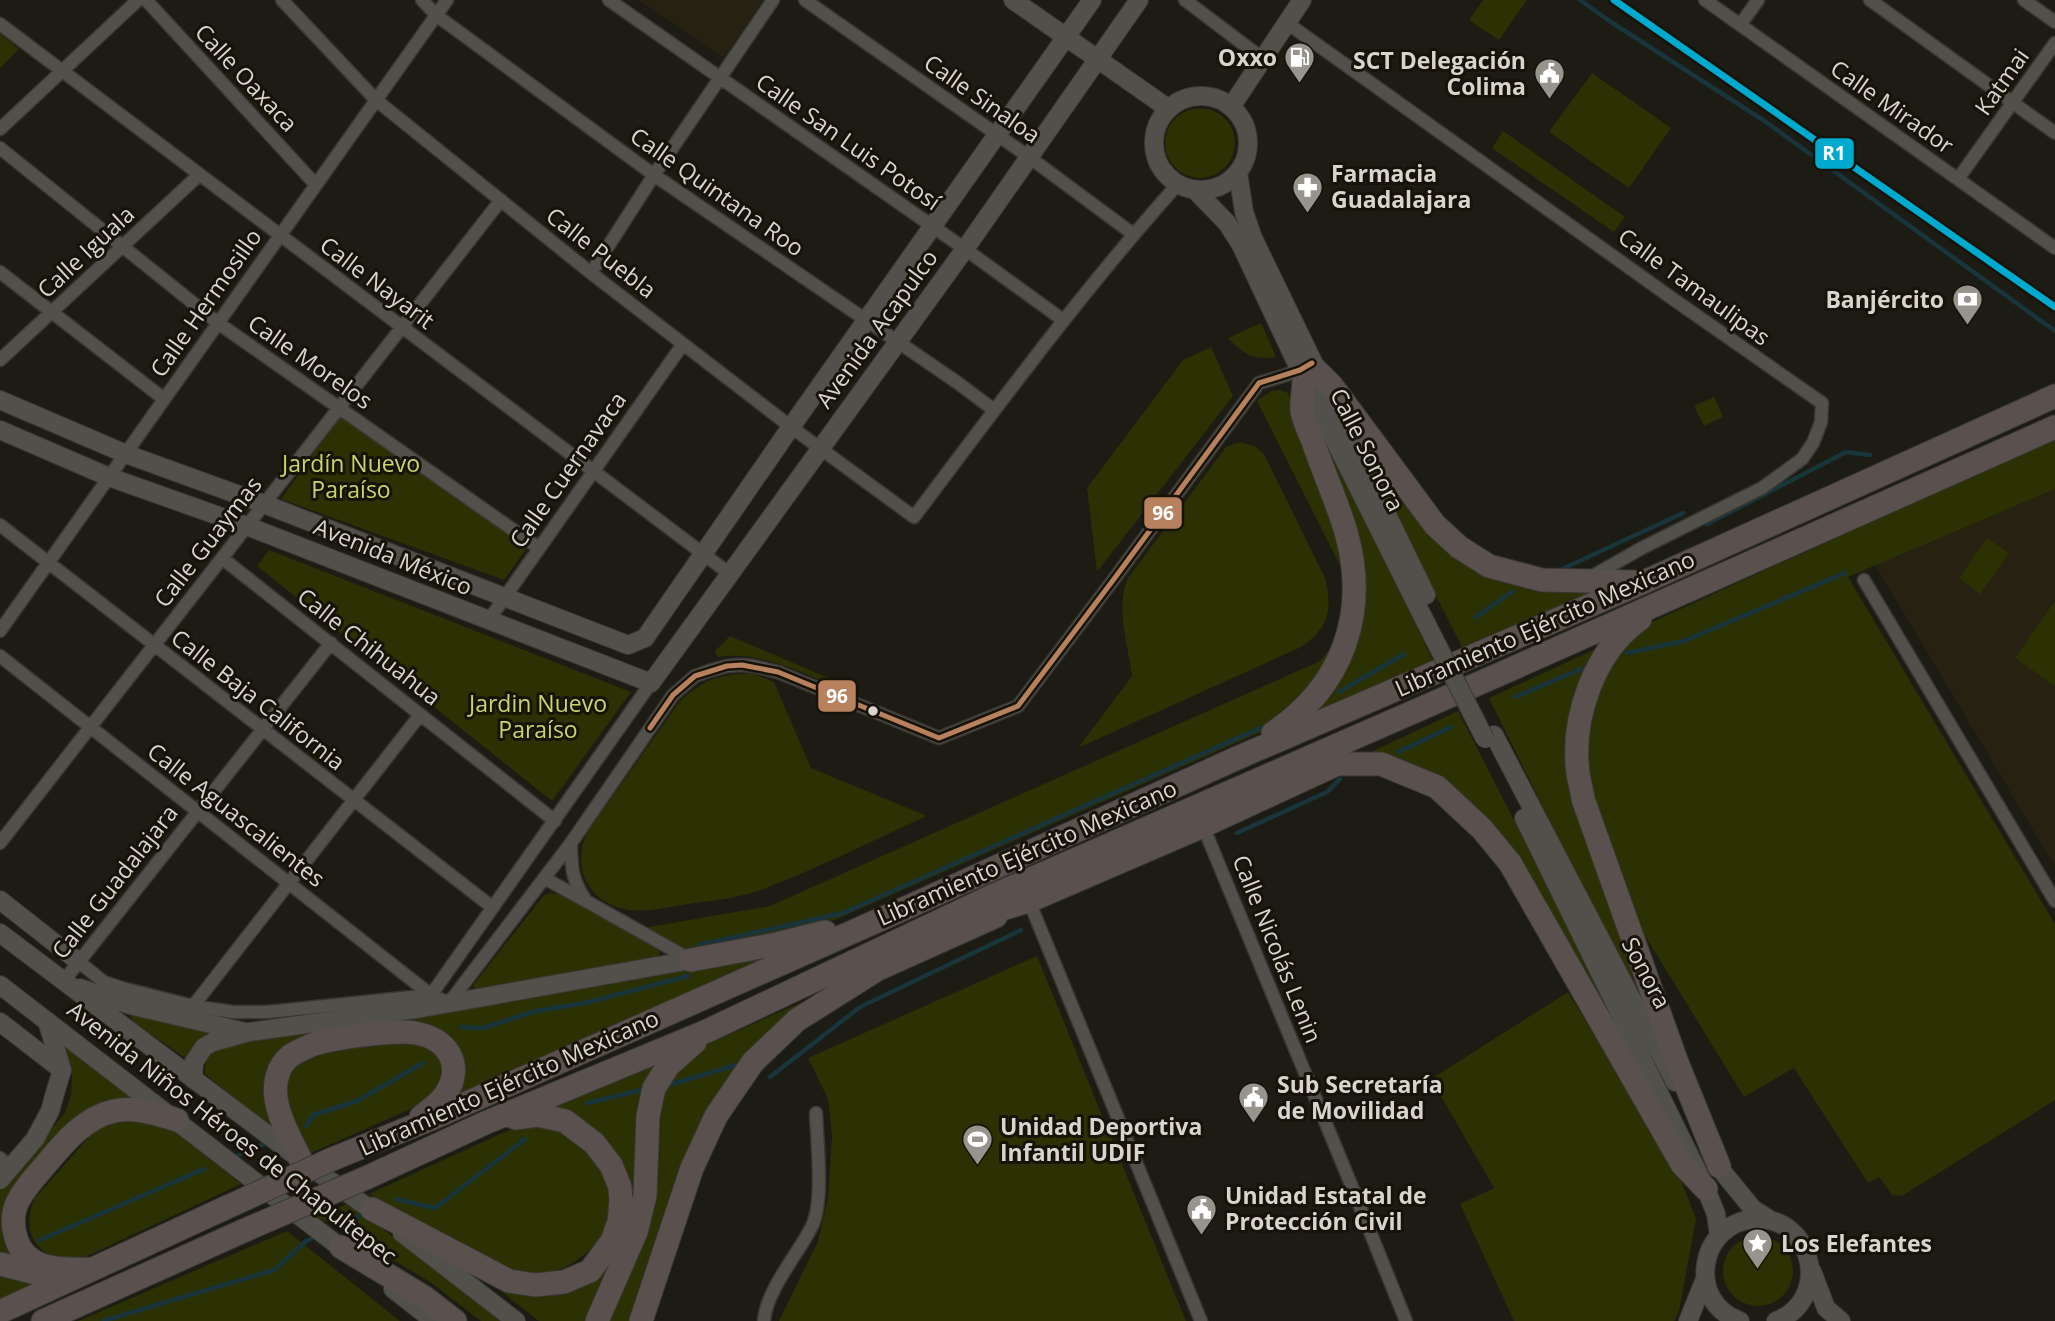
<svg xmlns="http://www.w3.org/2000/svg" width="2055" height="1321" viewBox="0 0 2055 1321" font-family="'Open Sans',sans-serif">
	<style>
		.built { fill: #272111 }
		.green { fill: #2b3103 }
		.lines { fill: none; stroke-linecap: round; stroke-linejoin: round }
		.stream { stroke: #17353b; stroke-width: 4.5 }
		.street-casing { stroke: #383732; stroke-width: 15 }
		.secondary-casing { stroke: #383732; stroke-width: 20 }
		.highway-casing { stroke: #383732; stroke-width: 25 }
		.street { stroke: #52504b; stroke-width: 12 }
		.secondary { stroke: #52504b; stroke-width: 18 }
		.highway { stroke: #5a514e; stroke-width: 23 }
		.secondary-bridge-casing { stroke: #383732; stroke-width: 20; stroke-linecap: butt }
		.highway-bridge-casing { stroke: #383732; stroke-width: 25; stroke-linecap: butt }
		.secondary-bridge { stroke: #52504b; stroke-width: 18 }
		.highway-bridge { stroke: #5a514e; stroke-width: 23 }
		.bus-1-casing { stroke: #171308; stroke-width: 10 }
		.bus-1 { stroke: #b6815c; stroke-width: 5 }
		.rail-1-casing { stroke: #171308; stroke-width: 12 }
		.rail-1 { stroke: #00a9ce; stroke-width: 7 }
		.bus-dot { fill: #d8d5ce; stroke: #171308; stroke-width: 2.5 }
		.labels { text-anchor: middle; stroke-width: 6; stroke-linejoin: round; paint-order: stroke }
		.poi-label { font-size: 23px; font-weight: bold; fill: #d8d5ce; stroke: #171308; text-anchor: start }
		.street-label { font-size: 23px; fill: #d8d5ce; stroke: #171308 }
		.park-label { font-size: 23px; fill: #c4d66c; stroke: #171308 }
		.line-badge { stroke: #171308; stroke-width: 2.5 }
		.badge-label { font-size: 19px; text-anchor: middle; font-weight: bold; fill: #fff }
	</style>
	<rect width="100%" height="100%" fill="#1c1b14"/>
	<!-- built -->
	<path class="built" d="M639,0H763L724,58Z
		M2055,489V867L1875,565Z"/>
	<!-- green -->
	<path class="green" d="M1483,0H1527L1499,40L1469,20Z
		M0,34L19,49L0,68Z
		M1592,73L1671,128L1629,188L1549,132Z
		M1165 143a35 35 0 1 1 70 0a35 35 0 1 1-70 0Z
		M1503,131L1625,217L1614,232L1492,148Z
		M1261,323L1274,352L1276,357C1254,361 1242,353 1228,338Z
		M1211,347L1233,396L1097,572L1087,488L1183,360Z
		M1280,390L1288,393L1343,551L1348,581L1257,401L1271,391Z
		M1714,397L1723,417L1704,426L1694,406Z
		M1336,399L1425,526L1529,587L1553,592L1593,593L1464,651Z
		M341,415L527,548L504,580L281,499Z
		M1317,418L1435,665L1308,719L1356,644Z
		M2055,438V489L1848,577L2055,924V1100L1902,1196L1892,1195L1879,1177L1868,1183L1794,1068L1744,1097L1639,926L1585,774L1588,719L1605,671L1639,628Z
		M1240,442L1254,446L1264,454L1325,578C1333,610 1329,628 1301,647L1078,748L1132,676C1128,644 1115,608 1128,578L1226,447Z
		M1987,538L2009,553L1980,594L1959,578Z
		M269,550L631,692L552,801L257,566Z
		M2055,601V686L2015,658Z
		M730,636L831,679L828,683C792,669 757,651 717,657L715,651Z
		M1341,636L1312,688L1272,727L821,926L686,952L643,928L770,906L1320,661Z
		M1602,646L1569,737L1675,1073L1489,698Z
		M751,673L774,682L811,768L927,816C874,840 821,867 766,888C739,899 710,901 682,905C663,908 643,913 624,909C610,906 597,899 589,886C578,869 579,849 588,831L680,701C705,679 717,675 751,673Z
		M1458,711L1647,1079L1499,835C1465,788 1427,767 1371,752Z
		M550,893L563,895L656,947L660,952L657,958L477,992L473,985L544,895Z
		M787,951L449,1100L440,1030L428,1023L407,1021L287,1047L282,1135L205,1074C203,1056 216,1050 231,1043Z
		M1037,956L1186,1321H779L818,1241L828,1198L832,1136L828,1099L808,1058Z
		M1568,992L1680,1178L1696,1219L1679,1311L1674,1321H1514L1460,1204L1494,1188L1431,1079Z
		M802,1002L757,1044L631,1321H603L653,1152L666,1081L699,1048Z
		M133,1013L216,1031C201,1036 192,1046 188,1060L134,1022L131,1016Z
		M408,1036L436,1052L441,1062L442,1073L439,1084L433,1093L413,1108L311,1153L287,1109L285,1078L290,1068L308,1056Z
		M62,1045L139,1101L23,1177L20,1254L0,1259V1190L65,1113L71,1095L72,1076Z
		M663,1058L636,1211L586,1321H539L475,1271L495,1281L599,1267L622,1164C604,1127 581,1114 542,1107Z
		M120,1119L161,1124L175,1132L241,1184L85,1257C44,1268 17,1236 35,1198L92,1134L106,1123Z
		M544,1125C551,1127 558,1128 565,1131C572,1134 599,1160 603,1168C630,1216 587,1273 535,1274C526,1274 517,1270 508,1268L369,1194L498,1135L520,1126Z
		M349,1203L503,1321H481L430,1282L357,1238L317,1217Z
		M287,1231L400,1321H78Z
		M1723 1271a35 35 0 1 1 70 0a35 35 0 1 1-70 0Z
		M0,1270L47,1282L0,1303Z"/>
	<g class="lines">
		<!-- stream -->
		<path class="stream" d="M1580,0L1611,22L1766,122L2055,331
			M1707,524L1846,452L1870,455
			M1558,571L1683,513
			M1476,617L1513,591
			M1627,653L1684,641L1845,573
			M1339,692L1404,654
			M1515,697L1581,669
			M1398,752L1451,727
			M1237,833L1327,792L1340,779
			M699,945L843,913L1267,725
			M462,1027L483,1028L536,1011L585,1003L688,976
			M770,1077L860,1007L1021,930
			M672,1084L736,1065
			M588,1103L641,1090
			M306,1126L313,1115L357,1101L423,1063
			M234,1157L266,1143
			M396,1199L435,1208L525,1139
			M338,1226L359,1216
			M40,1240L204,1169
			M103,1321L274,1270L306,1241L313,1238"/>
		<defs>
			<path id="street" d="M146,0L316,185
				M282,0L376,100L591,273L791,427L914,517C999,404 1083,290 1178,184
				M422,0L436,15L654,175L958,383L994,410
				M609,0L965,249L1063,320
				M805,0L1029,157L1133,234
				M1185,0L1263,59
				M1705,0L2055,248
				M1870,0L2055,133
				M2024,0L2055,22
				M1287,23L1673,299L1822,403L1821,422L1813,443L1802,459L1762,488L1642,548L1589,578
				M0,24L730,574
				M1740,25L1758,0
				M0,129L138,0
				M0,148L218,323L539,548
				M1958,179L2055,43
				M0,272L164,399
				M591,273L654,175L773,0
				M0,360L199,175
				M0,525L492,907
				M222,558L555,821
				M1864,580L2055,901
				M488,621L683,344
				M0,631L447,0
				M0,656L431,995L449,1003L571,843L673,695L695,676L709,671L727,666L742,665L753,666L778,672L939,738L1018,706L1114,579L1259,383L1286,375L1305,367
				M1203,826L1348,1177L1406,1321
				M0,843L501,200
				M571,843C571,868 572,880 586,901L691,960
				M544,878L584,900
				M1029,901L1201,1321
				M79,962L104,982L122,988L193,1006L233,1012H268L431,995L651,683
				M63,982L331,643
				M190,1010L420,715
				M0,1158L12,1168
				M764,1321C766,1290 799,1253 812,1226C824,1202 817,1141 816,1113"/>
			<path id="secondary" d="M1013,0L1169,109
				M1154 143a47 47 0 1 1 94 0a47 47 0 1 1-94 0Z
				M1231,107L1302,0
				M1238,173L1244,212L1253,238L1426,595
				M1195,190L1227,223L1241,245L1304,379L1426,623
				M0,400L126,454L264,504L628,645L645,638L791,427L1092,0
				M0,430L109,477L247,526L651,683L965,249L1139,0
				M1494,735L1675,1082
				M1524,818L1706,1189L1716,1214L1719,1236
				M0,900L79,962
				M0,933L301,1160L380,1216
				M0,985L349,1254
				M80,988L130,1005L245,1032
				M0,1022L62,1070
				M193,1079L194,1062L204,1047L213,1042L249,1032L422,1008L691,960
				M1714,1157L1721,1170L1753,1209L1772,1221
				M0,1180L35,1139L50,1111L55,1093L62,1070L47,1021
				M402,1233L516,1321
				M1812,1271L1826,1308L1841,1321
				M393,1289L434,1321
				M1688,1321L1705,1279
				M1740,1321C1686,1302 1698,1223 1755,1219C1814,1216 1832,1300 1776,1321"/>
			<path id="highway" d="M1316,370L1332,386L1435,525L1459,547L1489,566L1542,580L1634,582
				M1640,619C1594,651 1571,718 1578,773C1579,781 1582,790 1583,799L1676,1060L1719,1166
				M1273,733C1343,686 1369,613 1346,532C1337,501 1323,472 1313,441C1309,432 1304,421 1302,411C1301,401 1304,389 1304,379
				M977,916L1029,901L1203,826L1337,764H1381L1437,787L1482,829L1510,863L1682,1164L1706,1189
				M691,960L777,944L825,932
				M301,1160C289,1136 268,1101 278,1074C280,1067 284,1061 290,1056C296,1052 307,1047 314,1044C333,1038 396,1029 415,1033C448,1038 465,1066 445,1095C439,1104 429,1110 421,1117
				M330,1160L431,1119L886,917L1235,759L1644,582L2055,396
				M368,1177L485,1123L707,1031L999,893L1507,671L2055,427
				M372,1209L509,1281L535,1285L564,1282L590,1271L612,1241L619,1222L621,1200L620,1187L611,1165L594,1143L565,1121L538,1115L515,1118
				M341,1247L424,1297L455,1321
				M0,1264L44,1275
				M93,1269C64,1270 26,1272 16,1238C12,1225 12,1213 18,1201C25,1187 37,1175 47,1163C65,1141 86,1117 114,1111C136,1106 156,1114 177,1120
				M0,1312L223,1209
				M43,1321L243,1231
				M597,1321L636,1232L645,1196L648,1116L654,1088L668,1066L695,1042
				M641,1321L692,1168L716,1116L753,1062L797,1020L878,969L996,916"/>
		</defs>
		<!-- street casing -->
		<use href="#street" class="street-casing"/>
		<!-- secondary casing -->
		<use href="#secondary" class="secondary-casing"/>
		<!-- highway casing -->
		<use href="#highway" class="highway-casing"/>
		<!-- street -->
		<use href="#street" class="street"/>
		<!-- secondary -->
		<use href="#secondary" class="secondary"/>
		<!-- highway -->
		<use href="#highway" class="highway"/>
		<defs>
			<path id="secondary-bridge" d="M1426,623L1485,739"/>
			<path id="highway-bridge" d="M223,1209L330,1160
				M243,1231L368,1177"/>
		</defs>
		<!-- secondary-bridge casing -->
		<use href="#secondary-bridge" class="secondary-bridge-casing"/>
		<!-- highway-bridge casing -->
		<use href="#highway-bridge" class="highway-bridge-casing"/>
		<!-- secondary-bridge -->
		<use href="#secondary-bridge" class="secondary-bridge"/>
		<!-- highway-bridge -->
		<use href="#highway-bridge" class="highway-bridge"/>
		<defs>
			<path id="bus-1" d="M650,728L673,695L695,676L727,666L742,665L778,672L939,738L1018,706L1114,579L1259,383L1300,370L1312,363"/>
		</defs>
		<!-- bus-1 casing -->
		<use href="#bus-1" class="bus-1-casing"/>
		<!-- bus-1 -->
		<use href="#bus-1" class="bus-1"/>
		<defs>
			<path id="rail-1" d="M1614,0L2055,307"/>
		</defs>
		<!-- rail-1 casing -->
		<use href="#rail-1" class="rail-1-casing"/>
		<!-- rail-1 -->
		<use href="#rail-1" class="rail-1"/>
	</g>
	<!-- icons -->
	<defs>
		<symbol id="fuel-pin" viewBox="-11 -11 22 30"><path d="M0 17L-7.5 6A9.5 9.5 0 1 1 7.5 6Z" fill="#96948d" stroke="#171308"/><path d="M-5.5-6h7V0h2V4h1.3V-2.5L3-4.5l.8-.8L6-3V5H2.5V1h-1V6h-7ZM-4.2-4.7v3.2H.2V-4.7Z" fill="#fff"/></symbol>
		<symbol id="civic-pin" viewBox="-11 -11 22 30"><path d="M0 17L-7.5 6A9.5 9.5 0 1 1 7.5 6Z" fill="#96948d" stroke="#171308"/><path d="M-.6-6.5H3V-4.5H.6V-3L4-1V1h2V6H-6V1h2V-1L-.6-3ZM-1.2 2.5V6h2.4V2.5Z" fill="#fff"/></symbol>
		<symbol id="pharmacy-pin" viewBox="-11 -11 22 30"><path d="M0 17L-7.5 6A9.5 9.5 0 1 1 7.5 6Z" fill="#96948d" stroke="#171308"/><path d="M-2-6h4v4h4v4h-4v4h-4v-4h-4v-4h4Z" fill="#fff"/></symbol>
		<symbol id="bank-pin" viewBox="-11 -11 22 30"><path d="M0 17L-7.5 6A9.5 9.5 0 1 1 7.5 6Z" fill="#96948d" stroke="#171308"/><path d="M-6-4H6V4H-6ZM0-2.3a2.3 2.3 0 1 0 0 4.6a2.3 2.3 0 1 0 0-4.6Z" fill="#fff"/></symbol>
		<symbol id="stadium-pin" viewBox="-11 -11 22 30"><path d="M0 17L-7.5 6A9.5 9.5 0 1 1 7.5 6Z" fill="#96948d" stroke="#171308"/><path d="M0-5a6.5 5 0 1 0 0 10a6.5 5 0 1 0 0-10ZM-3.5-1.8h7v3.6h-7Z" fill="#fff"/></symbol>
		<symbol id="sight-pin" viewBox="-11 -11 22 30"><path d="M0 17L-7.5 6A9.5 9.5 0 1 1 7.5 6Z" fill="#96948d" stroke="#171308"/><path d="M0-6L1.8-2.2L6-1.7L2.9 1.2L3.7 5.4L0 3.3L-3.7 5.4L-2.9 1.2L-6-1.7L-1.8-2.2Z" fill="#fff"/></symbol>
	</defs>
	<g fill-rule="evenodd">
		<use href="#fuel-pin" x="1282" y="40" width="35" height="47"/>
		<use href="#civic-pin" x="1532" y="56" width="35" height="47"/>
		<use href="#pharmacy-pin" x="1290" y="170" width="35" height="47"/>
		<use href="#bank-pin" x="1950" y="282" width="35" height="47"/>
		<use href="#civic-pin" x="1236" y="1080" width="35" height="47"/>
		<use href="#stadium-pin" x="960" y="1122" width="35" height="47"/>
		<use href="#civic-pin" x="1184" y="1192" width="35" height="47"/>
		<use href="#sight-pin" x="1740" y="1226" width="35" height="47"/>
	</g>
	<!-- markers -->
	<circle class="bus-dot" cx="873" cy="711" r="6"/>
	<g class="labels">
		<!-- poi labels -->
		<g class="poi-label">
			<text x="1277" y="66" text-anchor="end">Oxxo</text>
			<text x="1526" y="69" text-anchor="end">SCT Delegación<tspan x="1526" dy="26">Colima</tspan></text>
			<text x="1331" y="182">Farmacia<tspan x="1331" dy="26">Guadalajara</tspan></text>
			<text x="1944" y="308" text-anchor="end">Banjército</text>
			<text x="1277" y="1093">Sub Secretaría<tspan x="1277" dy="26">de Movilidad</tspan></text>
			<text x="1000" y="1135">Unidad Deportiva<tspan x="1000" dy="26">Infantil UDIF</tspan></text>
			<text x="1225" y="1204">Unidad Estatal de<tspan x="1225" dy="26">Protección Civil</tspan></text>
			<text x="1781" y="1252">Los Elefantes</text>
		</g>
		<!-- street labels -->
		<g class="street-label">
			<text transform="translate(246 78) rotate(47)" y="8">Calle Oaxaca</text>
			<text transform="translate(2002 82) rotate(-55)" y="8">Katmai</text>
			<text transform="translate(982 99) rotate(35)" y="8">Calle Sinaloa</text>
			<text transform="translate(1892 107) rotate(35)" y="8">Calle Mirador</text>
			<text transform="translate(848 142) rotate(35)" y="8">Calle San Luis Potosí</text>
			<text transform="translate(717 192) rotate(35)" y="8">Calle Quintana Roo</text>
			<text transform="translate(86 252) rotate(-43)" y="8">Calle Iguala</text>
			<text transform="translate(601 253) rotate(38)" y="8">Calle Puebla</text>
			<text transform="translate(377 283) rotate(37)" y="8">Calle Nayarit</text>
			<text transform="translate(1694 287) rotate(36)" y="8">Calle Tamaulipas</text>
			<text transform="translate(206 303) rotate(-55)" y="8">Calle Hermosillo</text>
			<text transform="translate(877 329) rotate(-54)" y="8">Avenida Acapulco</text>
			<text transform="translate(310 362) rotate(35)" y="8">Calle Morelos</text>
			<text transform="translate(1367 450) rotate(63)" y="8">Calle Sonora</text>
			<text transform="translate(568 470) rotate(-55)" y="8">Calle Cuernavaca</text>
			<text transform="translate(208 542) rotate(-52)" y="8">Calle Guaymas</text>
			<text transform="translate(393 557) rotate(22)" y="8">Avenida México</text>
			<text transform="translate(1545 624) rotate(-24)" y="8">Libramiento Ejército Mexicano</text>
			<text transform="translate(369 647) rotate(38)" y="8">Calle Chihuahua</text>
			<text transform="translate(258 700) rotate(38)" y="8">Calle Baja California</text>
			<text transform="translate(236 815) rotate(38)" y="8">Calle Aguascalientes</text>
			<text transform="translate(1027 853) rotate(-24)" y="8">Libramiento Ejército Mexicano</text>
			<text transform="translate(115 882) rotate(-52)" y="8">Calle Guadalajara</text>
			<text transform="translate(1277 949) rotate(68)" y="8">Calle Nicolás Lenin</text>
			<text transform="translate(1646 973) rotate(62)" y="8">Sonora</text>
			<text transform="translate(509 1083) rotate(-24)" y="8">Libramiento Ejército Mexicano</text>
			<text transform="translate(232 1133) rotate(38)" y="8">Avenida Niños Héroes de Chapultepec</text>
		</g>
		<!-- park labels -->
		<g class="park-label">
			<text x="351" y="472">Jardín Nuevo<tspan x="351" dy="26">Paraíso</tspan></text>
			<text x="538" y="712">Jardin Nuevo<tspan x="538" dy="26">Paraíso</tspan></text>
		</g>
	</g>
	<g class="line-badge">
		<rect x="1814" y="137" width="41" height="33" rx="7" fill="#00a9ce"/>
		<rect x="1143" y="496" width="40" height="34" rx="7" fill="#b6815c"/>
		<rect x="817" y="679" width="40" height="34" rx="7" fill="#b6815c"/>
	</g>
	<g class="badge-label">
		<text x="1834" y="160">R1</text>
		<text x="1163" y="520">96</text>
		<text x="837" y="703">96</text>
	</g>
</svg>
